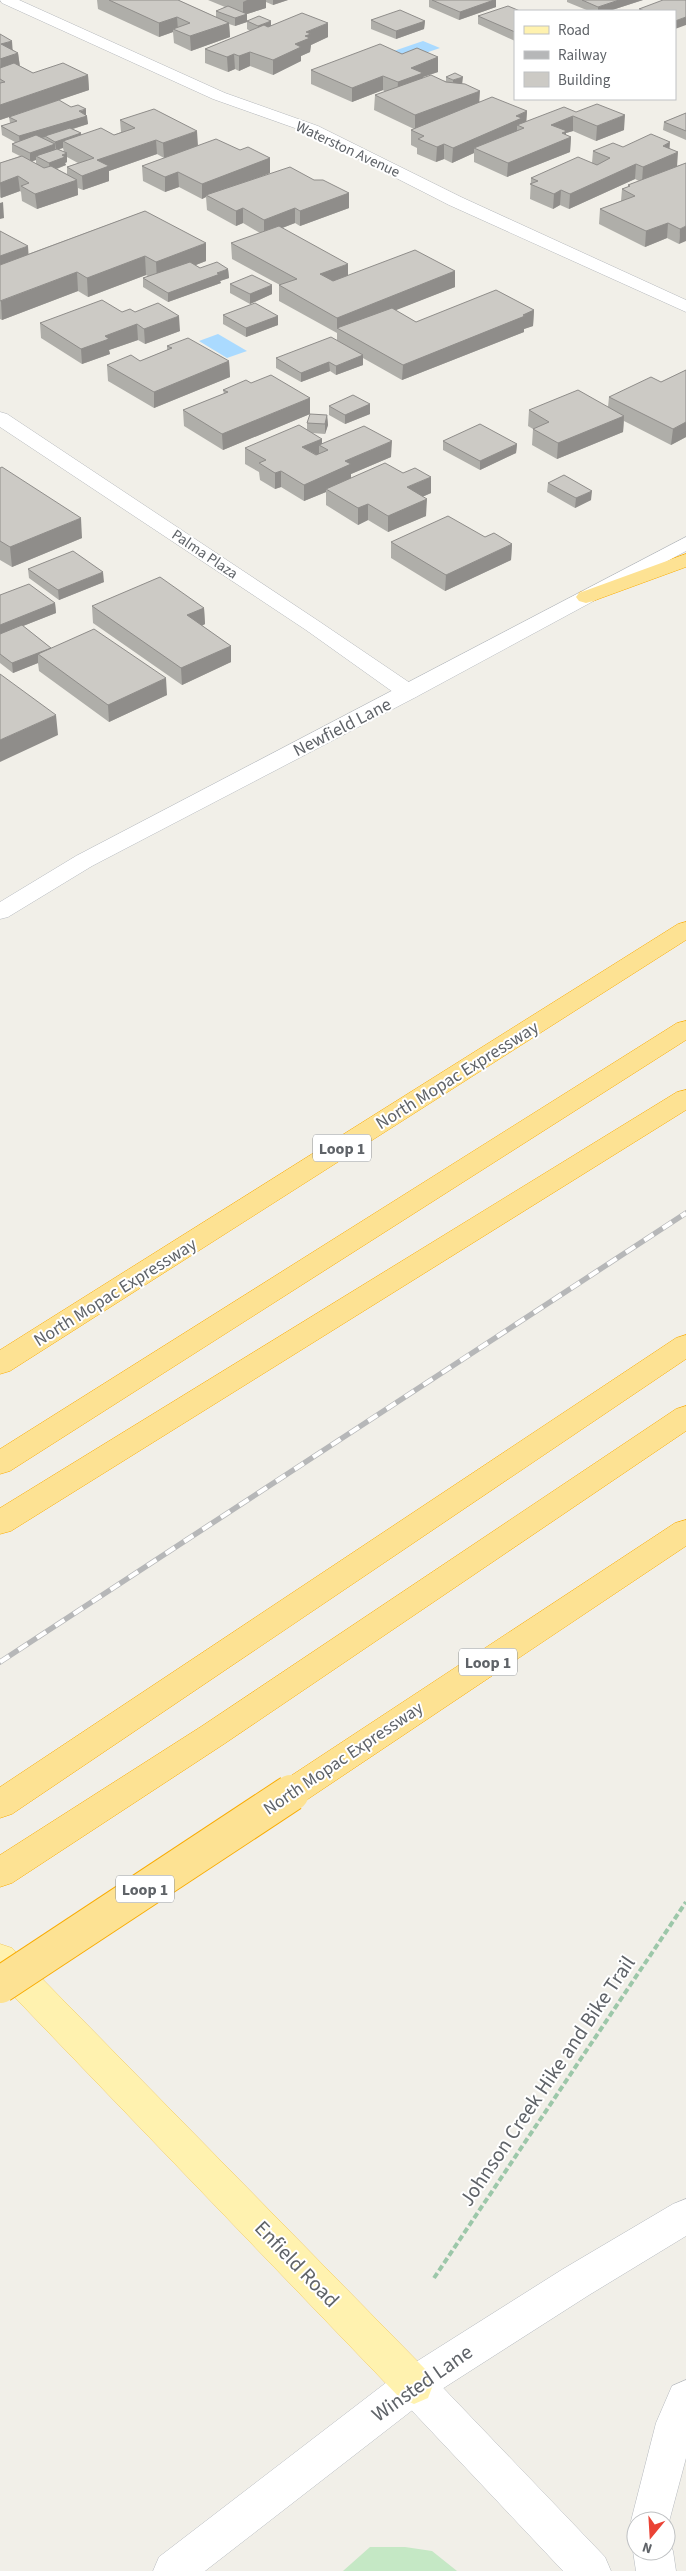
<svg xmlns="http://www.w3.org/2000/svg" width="686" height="2571" viewBox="0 0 686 2571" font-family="'Source Sans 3',sans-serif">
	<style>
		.green { fill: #c5e8c5 }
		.water { fill: #aadaff }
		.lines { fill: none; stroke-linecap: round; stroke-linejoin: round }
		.minor-casing { stroke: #b5b8bc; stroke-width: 1 }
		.tertiary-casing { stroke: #b5b8bc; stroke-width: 1 }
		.secondary-casing { stroke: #b6babf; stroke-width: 1 }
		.primary-casing { stroke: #f2c960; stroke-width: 1 }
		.motorway-casing { stroke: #f9ab00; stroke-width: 1 }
		.path { stroke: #9cc7a9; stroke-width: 4; stroke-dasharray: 6 3; stroke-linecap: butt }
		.minor { fill: #fff; fill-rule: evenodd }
		.tertiary { fill: #fff; fill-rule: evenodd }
		.secondary { fill: #fff; fill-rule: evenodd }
		.primary { fill: #fff2af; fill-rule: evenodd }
		.motorway { fill: #fde293; fill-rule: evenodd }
		.rail-casing { stroke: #b6b7b8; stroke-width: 5.5 }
		.rail { stroke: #fff; stroke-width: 4; stroke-dasharray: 11; stroke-linecap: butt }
		.motorway-bridge-casing { stroke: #f9ab00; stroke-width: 38; stroke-linecap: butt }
		.motorway-bridge { stroke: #fde293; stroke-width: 36 }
		.wall { fill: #afaea9; fill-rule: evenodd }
		.shaded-wall { fill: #8f8d8a }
		.building { fill: #cccac5; stroke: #8f8d8a }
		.labels { text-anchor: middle; stroke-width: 4; stroke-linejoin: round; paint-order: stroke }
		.far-street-label { font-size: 15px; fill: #5f6368; stroke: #fff }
		.shield { fill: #fff; stroke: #8f9295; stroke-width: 1 }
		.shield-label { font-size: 16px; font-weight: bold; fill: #5f6368 }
		.street-label { font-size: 18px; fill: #5f6368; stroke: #fff }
		.near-street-label { font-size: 21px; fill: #5f6368; stroke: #fff }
	</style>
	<rect width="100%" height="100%" fill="#f1efe8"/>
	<!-- green -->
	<path class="green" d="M370,2547H405L432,2551L457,2571H343Z"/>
	<!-- water -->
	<path class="water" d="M423,41L440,48L405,60L388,53Z
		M218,334L247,351L227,358L199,341Z"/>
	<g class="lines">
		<defs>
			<path id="minor" d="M0,0H19L225,93L318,126L461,197L686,300V312L449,205L306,132L213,99L2,3Z
				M0,412L7,414L320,622L416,687L419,692L416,697L408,699L400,697L306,630L0,427Z"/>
			<path id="tertiary" d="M414,2366L428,2372L605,2557L611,2571H563L400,2398L395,2385L400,2372Z"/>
			<path id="secondary" d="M686,537V551L416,697L92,866L8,917L0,919V902L76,856Z
				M686,2199V2236L589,2295L428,2398L205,2571H153L159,2557L400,2372L563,2269L673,2204Z
				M686,2380V2458L666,2533V2521H636V2533L631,2521L656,2423L672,2386Z
				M666,2536L673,2551L676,2571H636L633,2551L636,2544V2551H666Z"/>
			<path id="primary" d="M0,1944L12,1948L428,2372L433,2385L428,2398L414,2404L400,2398L0,1982Z"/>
			<path id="motorway" d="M686,554V567L593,601L586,603L579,601L576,597L579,593Z
				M686,922V940L10,1371L0,1374V1350L678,924Z
				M686,1021V1040L10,1471L0,1474V1449L677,1023Z
				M686,1090V1110L11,1531L0,1534V1508L677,1092Z
				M686,1335V1359L12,1814L0,1818V1787L676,1338Z
				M686,1406V1431L224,1744L12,1883L0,1887V1855L202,1726L676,1409Z
				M686,1520V1546L302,1803L291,1807L280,1803L275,1793L280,1783L675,1523Z"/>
		</defs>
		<!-- minor casing -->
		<use href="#minor" class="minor-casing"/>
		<!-- tertiary casing -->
		<use href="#tertiary" class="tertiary-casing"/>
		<!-- secondary casing -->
		<use href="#secondary" class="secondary-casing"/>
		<!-- primary casing -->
		<use href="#primary" class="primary-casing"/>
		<!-- motorway casing -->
		<use href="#motorway" class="motorway-casing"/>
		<!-- path -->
		<path class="path" d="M434,2278L686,1902"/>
		<!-- minor -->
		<use href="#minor" class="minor"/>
		<!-- tertiary -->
		<use href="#tertiary" class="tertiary"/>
		<!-- secondary -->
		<use href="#secondary" class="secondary"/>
		<!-- primary -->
		<use href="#primary" class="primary"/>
		<!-- motorway -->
		<use href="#motorway" class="motorway"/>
		<defs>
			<path id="rail" d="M0,1662L686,1213"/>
		</defs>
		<!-- rail casing -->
		<use href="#rail" class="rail-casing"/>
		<!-- rail -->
		<use href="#rail" class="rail"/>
		<defs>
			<path id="motorway-bridge" d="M0,1985L291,1793"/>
		</defs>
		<!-- motorway-bridge casing -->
		<use href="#motorway-bridge" class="motorway-bridge-casing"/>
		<!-- motorway-bridge -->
		<use href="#motorway-bridge" class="motorway-bridge"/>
	</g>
	<!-- wall -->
	<path class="wall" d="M97,0H178L216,17V11L225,7L208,0H288L273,5L266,2V8L247,14V21L328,37L311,45L310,52L301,56V61L273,75L250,66L239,71L235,69L228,72L205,63V49L250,31L247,29V22L235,26L229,24L230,37L191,51L174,43L173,32L159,37L98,9Z
		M429,0H496V7L459,20L429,7Z
		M567,0H643L609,11H589L567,2Z
		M515,11V41L478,24V16Z
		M371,20L425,21L424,29L396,39L371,29Z
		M0,34L13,50L18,53L20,66L33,73L88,75L89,90L28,110L86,115L88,124L73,129L81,133V135H114L121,132L120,120L198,145L240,150L270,158V173L255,179L314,180L349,193V208L300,226L295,223L282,228L348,276L455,271V287L395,310L416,322L534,310L533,326L524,329V332L402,380L363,358V365L336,375L330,371L301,382L276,368V358L337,340V333L279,301V285H280L232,259L231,243L260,233L243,223L236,226L207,210L206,197L202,199L179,187L165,192L143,181L142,166L164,158L157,154L109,171V181L83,190L78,188V195L37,209L22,201L21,192L20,191L1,198L0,197V163L20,156L12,152V144L15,142L2,135L1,126L10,123L9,117L0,120ZM63,148L64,152L59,149ZM67,157L78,163L67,167V174L57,169L66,165L65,163L67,162ZM36,160V164L32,161Z
		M402,54L438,57V72L423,77V78L446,81V77L462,84L480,102L527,111L526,122L576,112L624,130L596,141L573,131L566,133V135L571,137L570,152L507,177L474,162V153L452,163L444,159L436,162L417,154V148L411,145V130L414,129L374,110L375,95L385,92L383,90L352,102L311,84V70Z
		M686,113V140L663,130L664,122Z
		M623,147L670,148L677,166L686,163L679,244L667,238L645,247L599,224L600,209L621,201L622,189L628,187V185L639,181L635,179L569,209L560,205L553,209L530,199L531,178L592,163L593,151Z
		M145,211L206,261L196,265L200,268L228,269L229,278L220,281L221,283L168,302L143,287V278L148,276L146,275L88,297L78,291L2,320L0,319V231L28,254Z
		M230,284L272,294L250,304L230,293Z
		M122,312H135L180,331L145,344L138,340L109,350L110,354L82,364L41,338L40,323Z
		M223,315L278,316V325L246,337L223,324Z
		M167,346L229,361L230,377L154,408L108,381L107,365L140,361L167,350Z
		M686,370V437L671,445L624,421L623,432L557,459L532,445L533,429L528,426L529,410L608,407L609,397L661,382Z
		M251,383L310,398V414L223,450L184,426L183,410L224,394L223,390Z
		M370,404V414L345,424L329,415V406Z
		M327,415L328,425L325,434L312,433L322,439V444L391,457L351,474V478L431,493L422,497L426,516L388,532L368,520L358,525L326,505V492L304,501L281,487L275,489L260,480L259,472L245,464V448L307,430V423Z
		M443,441L517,444L516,453L480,470L443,450Z
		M0,468L82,538L12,567L0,560Z
		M548,483L591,500L575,508L547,492Z
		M485,537L512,544L511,560L445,591L391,558V542Z
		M28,569L104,582L59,600L29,578Z
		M0,595L55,603L56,613L23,626L51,648L167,695L109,722L39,671L38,663L13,673L0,663Z
		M92,606L204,608L205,624L202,626L231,646V662L182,685L93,623Z"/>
	<!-- shaded-wall -->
	<path class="shaded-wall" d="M247,0H266V8L247,14V22L235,26V18L243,15V2Z
		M273,0H288L273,5Z
		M494,0H496V7L459,20L460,12Z
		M619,0H643L609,11H598V7Z
		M177,17L178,31L173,29V32L159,37V23Z
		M686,17V25L675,29V21Z
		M271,21V30L258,34V26Z
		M425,21L424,29L396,39V31Z
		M229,23L230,37L191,51L190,36Z
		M328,23V37L311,45L310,52L301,56V61L273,75V60L295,44L306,32Z
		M12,41L13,55L18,53L20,68L0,74L1,44Z
		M250,52V66L239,71V56Z
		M234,54L235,69L228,72L227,57Z
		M438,57V72L423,77V87L397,97L398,82L411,68Z
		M88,75L89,90L0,120V105Z
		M383,76V90L352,102V88Z
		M463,77L462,85L453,89V80Z
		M480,91L479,106L415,129V115Z
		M86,109V116H87L88,124L46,137L45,136V137L20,145L19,136Z
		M527,111L526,126L517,125V135L474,148V153L452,163L453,148Z
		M625,115L624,130L596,141L597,126Z
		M573,116V131L566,133V139L571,137L570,152L507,177L508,163L551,125Z
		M197,131L198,146L164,158L163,143Z
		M81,133L82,142L63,141V148L56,150L55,142Z
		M156,140L157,154L109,171V181L83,190L82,176L97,160Z
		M670,142L669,156L678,152L677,167L642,182L643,167L663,146Z
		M55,144V153L36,156V160L30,162V153Z
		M444,144V159L436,162L437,147Z
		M67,153V162L65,163L66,165L50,171L49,163Z
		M270,158V173L209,196L206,195V197L202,199V184Z
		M636,164L635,179L569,209L570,194Z
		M178,172L179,187L165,192V177Z
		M18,176L20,191L1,198L0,183Z
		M77,180L78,195L37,209L35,194Z
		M561,190L560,205L553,209L554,194Z
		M349,193V208L300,226V211Z
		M3,202L4,218L0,219V203Z
		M243,208V223L236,226V211Z
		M295,208V223L264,235V220Z
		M668,223L667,238L645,247L646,231Z
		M686,226V241L679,244L680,229Z
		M206,243V261L157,280L156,262Z
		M28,246L29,261L0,272V256Z
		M145,256L146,275L88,297L87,278Z
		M348,264V279L320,290V274Z
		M228,269L229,278L220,281L221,283L168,302V293Z
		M455,271V287L343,331L337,328V333V318Z
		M77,272L78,291L2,320L1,301Z
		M272,285V294L250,304V294Z
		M534,310L533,326L524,329V332L402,380L403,365Z
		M179,316L180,331L145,344L144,329Z
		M278,316V325L246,337V328Z
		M137,324L138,340L109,350L110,354L82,364L81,349L105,336Z
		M363,355V365L336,375V366Z
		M229,361L230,377L154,408V392Z
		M329,362L330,371L301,382V373Z
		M310,398V414L223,450L222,434Z
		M370,404V414L345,424V415Z
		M327,415L328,425L325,434V424Z
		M624,416L623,432L557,459L558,443Z
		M686,422V437L671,445L673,429Z
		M322,439V447L319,445V456L302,447Z
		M392,441L391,457L351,474V481L326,489V492L304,501V485L345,461Z
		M517,444L516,453L480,470V461Z
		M281,471V487L275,489V473Z
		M431,477V493L406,504L407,487Z
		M592,491L591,500L575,508L576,498Z
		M427,499L426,516L388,532V516Z
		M368,504V520L358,525V508Z
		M81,518L82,538L12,567L10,547Z
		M512,544L511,560L445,591L446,575Z
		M103,572L104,582L59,600L58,590Z
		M55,603L56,613L0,635V625Z
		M204,608L205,624L187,632V615Z
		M231,646V662L182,685L181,668Z
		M51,648L52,657L38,654V663L13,673L12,663Z
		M166,678L167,695L109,722L108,705Z
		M56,715L58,735L0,762V740Z"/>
	<!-- building -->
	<path class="building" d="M109,0H178L229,23L190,36L173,29L190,23L177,17L159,23Z
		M432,0H494L460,12Z
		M582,0H619L598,7Z
		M663,0H686V17L675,21V11H645L639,9Z
		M228,6L247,14L235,18L216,11Z
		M508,6L520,11H515V32L478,16Z
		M400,10L425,21L396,31L371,20Z
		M302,13L328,23L306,32L311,34L305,36L310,38L295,44L301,47L273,60L250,52L239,56L234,54L227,57L205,49L264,25L268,27Z
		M259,16L271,21L258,26L247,21Z
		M0,34L12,41L1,44L18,53L0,59Z
		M380,44L402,54L417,48L438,57L411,68L423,73L398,82L383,76L352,88L311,70Z
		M14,63L33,73L63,63L88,75L0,105V83L5,82L0,79V68Z
		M455,73L463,77L453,80L446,77Z
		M431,75L446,82L465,84L480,91L415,115L375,95Z
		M492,97L527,111L516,116L522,118L453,148L444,144L437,147L418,139L424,136L411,130Z
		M59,100L71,107L78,105L86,109L79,111L87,116L19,136L1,126L17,121L9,117Z
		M597,104L625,115L597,126L573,116L551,125L567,131L562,133L571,137L508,163L474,148L524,128L517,125L564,107L576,112Z
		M154,109L197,131L163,143L156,140L97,160L109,166L82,176L67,167L94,158L63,141L101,128L114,135L135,128L120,120Z
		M686,113V131L664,122Z
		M70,128L81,133L55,142L45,136Z
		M651,134L670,142L663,146L678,152L643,167L636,164L570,194L561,190L554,194L530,184L538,181L531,178L578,157L597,165L610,158L593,151L613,143L623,147Z
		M36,135L55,144L30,153L12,144Z
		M216,139L240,150L248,147L270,158L202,184L178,172L165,177L142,166Z
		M57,149L67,153L62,155L65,157L49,163L36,156Z
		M22,156L44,168L51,166L77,180L35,194L21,186L29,183L18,176L0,183V163Z
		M686,163V226L680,229L668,223L646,231L600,209L635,196L622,189L630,186L628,185Z
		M290,167L314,180H323L349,193L300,211L295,208L264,220L243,208L236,211L206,195Z
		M145,211L206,243L156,262L145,256L87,278L77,272L0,301V265Z
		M279,226L348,264L320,274L333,281L415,250L455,271L337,318L279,285L297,279L231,243Z
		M0,231L28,246L0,256Z
		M190,262L200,268L217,262L228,269L217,273L220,274L168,293L143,278Z
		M252,275L272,285L250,294L230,284Z
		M496,290L534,310L523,315L525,316L403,365L337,328L392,308L416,322Z
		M102,300L122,312L130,309L135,312L158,303L179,316L144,329L137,324L105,336L109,339L81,349L40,323Z
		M255,303L278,316L246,328L223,315Z
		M331,337L363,355L336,366L329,362L301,373L276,358Z
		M188,338L229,361L154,392L107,365L131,355L140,361L172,348L167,346Z
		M686,370V422L673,429L609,397L651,377L661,382Z
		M271,375L310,398L222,434L183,410L228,392L223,390L246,380L251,383Z
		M578,390L624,416L558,443L533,429L549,422L529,410Z
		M353,395L370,404L345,415L329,406Z
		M310,414L327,415L325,424L307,423Z
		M480,424L517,444L480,461L443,441Z
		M299,425L322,439L302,447L316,455L328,450L319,445L364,426L392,441L345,461L351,464L304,485L281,471L275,473L259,463L266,460L245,448Z
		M385,463L403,473L415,468L431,477L407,487L427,499L388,516L368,504L358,508L326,489Z
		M2,467L81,518L10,547L0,541V468Z
		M564,475L592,491L576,498L548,483Z
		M448,516L485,537L494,533L512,544L446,575L391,542Z
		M73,551L103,572L58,590L28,569Z
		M160,577L204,608L187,615L231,646L181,668L92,606Z
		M29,584L55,603L0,625V595Z
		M22,625L51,648L12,663L0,654V634Z
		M94,629L166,678L108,705L38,654Z
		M0,674L56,715L0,740Z"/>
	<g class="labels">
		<!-- far-street labels -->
		<g class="far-street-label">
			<text transform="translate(348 149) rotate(25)" y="5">Waterston Avenue</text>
			<text transform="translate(205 554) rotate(34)" y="5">Palma Plaza</text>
		</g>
		<!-- shield labels -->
		<g class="shield">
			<rect x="313" y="1134.5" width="58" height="27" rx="4"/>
			<rect x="459" y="1648.5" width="58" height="27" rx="4"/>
			<rect x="116" y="1875.5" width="58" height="27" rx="4"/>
		</g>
		<g class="shield-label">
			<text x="342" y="1154">Loop 1</text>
			<text x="488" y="1668">Loop 1</text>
			<text x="145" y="1895">Loop 1</text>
		</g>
		<!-- street labels -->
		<g class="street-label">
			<text transform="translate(342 727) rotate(-27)" y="6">Newfield Lane</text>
			<text transform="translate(457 1075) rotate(-32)" y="6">North Mopac Expressway</text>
			<text transform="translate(115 1292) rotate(-32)" y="6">North Mopac Expressway</text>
			<text transform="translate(343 1758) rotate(-34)" y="6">North Mopac Expressway</text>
		</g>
		<!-- near-street labels -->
		<g class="near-street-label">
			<text transform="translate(547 2081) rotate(-56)" y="7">Johnson Creek Hike and Bike Trail</text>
			<text transform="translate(297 2264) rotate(46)" y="7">Enfield Road</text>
			<text transform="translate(422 2383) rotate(-35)" y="7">Winsted Lane</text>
		</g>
	</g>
	<!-- legend -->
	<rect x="514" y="10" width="162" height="90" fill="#ffffff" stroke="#bfc1c3"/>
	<rect x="524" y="26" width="25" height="8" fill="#fff2af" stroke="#bfc1c3"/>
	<text x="558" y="35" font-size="15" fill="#5f6368">Road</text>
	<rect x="524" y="51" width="25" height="8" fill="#b6b7b8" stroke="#bfc1c3"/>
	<text x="558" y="60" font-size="15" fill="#5f6368">Railway</text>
	<rect x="524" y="72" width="25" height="15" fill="#cccac5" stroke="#bfc1c3"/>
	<text x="558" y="85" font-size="15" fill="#5f6368">Building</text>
	<!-- north arrow -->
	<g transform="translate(651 2536) rotate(198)"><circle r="24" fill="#ffffff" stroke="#bfc1c3"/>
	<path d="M0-4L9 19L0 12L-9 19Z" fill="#ea4335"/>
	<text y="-8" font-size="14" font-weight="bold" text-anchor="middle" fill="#5f6368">N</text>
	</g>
</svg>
